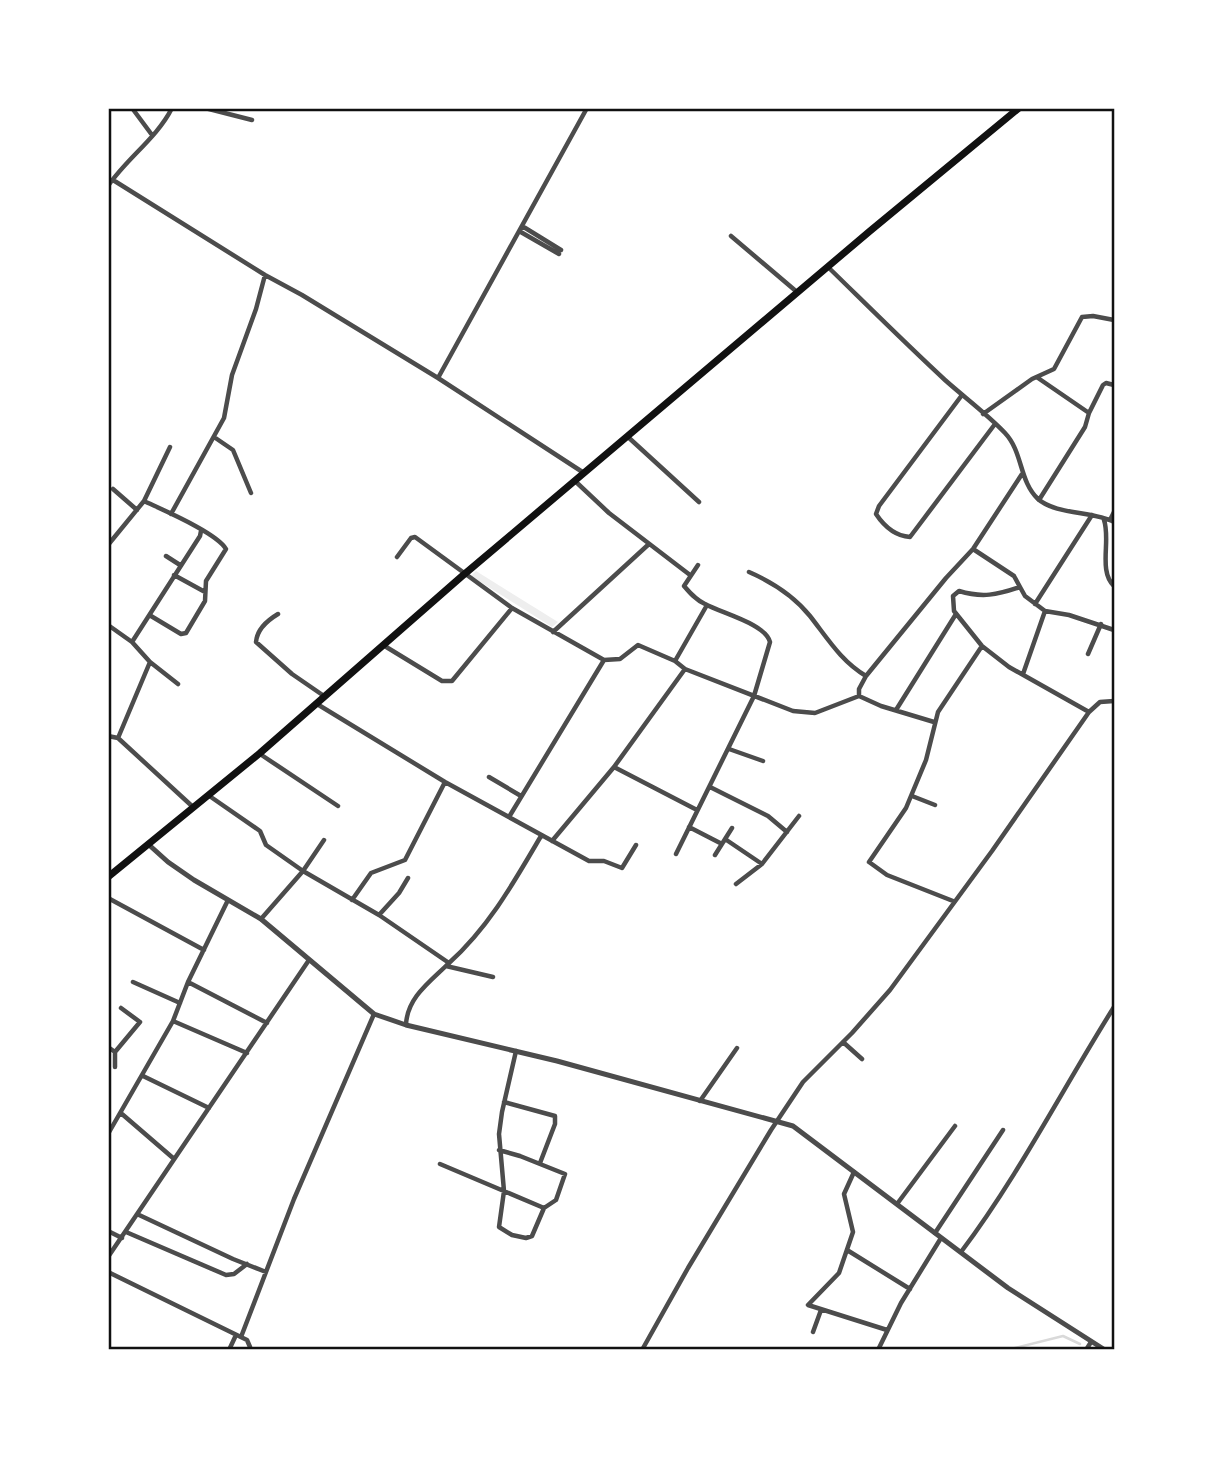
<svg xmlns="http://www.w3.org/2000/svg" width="1223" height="1458" viewBox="0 0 1223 1458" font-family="'Source Sans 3',sans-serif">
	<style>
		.green { fill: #eee }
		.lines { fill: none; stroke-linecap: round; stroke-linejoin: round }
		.stream { stroke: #d9d9d9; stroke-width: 2.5 }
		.minor { stroke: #4c4c4c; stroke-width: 4.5 }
		.tertiary { stroke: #4c4c4c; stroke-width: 5 }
		.primary { stroke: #111; stroke-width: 7 }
		.neatline { fill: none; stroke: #111; stroke-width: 2.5 }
	</style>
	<rect width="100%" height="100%" fill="#fff"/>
	<!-- green -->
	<path class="green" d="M476,571L558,622L552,627L471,576Z"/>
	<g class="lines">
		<!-- stream -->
		<path class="stream" d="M1007,1350L1063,1336L1080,1344"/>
		<!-- minor -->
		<path class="minor" d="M132,108L152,135
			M205,108L252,120
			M113,180L265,275L302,295L438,378L584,473
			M108,186C127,158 157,138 172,108
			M522,226L561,250
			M519,231L559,254
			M731,236L797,292
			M829,268C867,305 905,343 945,380C964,397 987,414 1005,433C1023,452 1019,481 1038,499C1056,515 1094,511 1114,522
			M438,378L587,108
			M1038,378L1089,413
			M962,395L879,506L876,514C884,526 896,536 910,537L995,424
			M983,414L1032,379L1054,369L1082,317L1093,316L1114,320
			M214,437L233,450L251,493
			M628,437L699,502
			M575,481L609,513L690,575
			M113,489L137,510
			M1039,500L1085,427L1089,413L1103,385L1106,383L1114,385
			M144,501C163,510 217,533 226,549L206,581L205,601L186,633L181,634L151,616
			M171,514L224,418L232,375L256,309L265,275
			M1104,520C1111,540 1098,571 1114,586
			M1110,520L1114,512
			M108,545L144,501L170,447
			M973,549L1014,576L1020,587
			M166,556L180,565
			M397,557L411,538L415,537L512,608L604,660L620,659L638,645L675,661L685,669L793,711L815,713L859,696L881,706L934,722
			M749,572C772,582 794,596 810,616C828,639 841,661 866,676
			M174,575L205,592
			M1035,604L1092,515
			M278,614C268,620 257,629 256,642L292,674L324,696
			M108,625L132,642L200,536L201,531
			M553,632L649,544
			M383,645L442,681H452L512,608
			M1088,654L1101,624
			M675,661L707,605
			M150,662L178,684
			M1023,674L1045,611
			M859,696V689L866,676L946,578L973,549L1022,474
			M317,704L445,782L589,861H604L622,868L636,845
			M896,710L956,614
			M1089,712L1009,667L982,646L954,611L953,596L959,591C982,598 997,595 1020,587L1025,596L1045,611L1069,615L1114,630
			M108,736L118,738L193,807
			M118,738L150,662L132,642
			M729,749L763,761
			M260,754L338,806
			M614,767L697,810
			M489,777L521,796
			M710,787L768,816L787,832
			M208,795L260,831L266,845L303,871L261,919
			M912,796L935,805
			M509,817L604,660
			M689,827L722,844
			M725,839L762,864
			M324,840L303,871L379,915L449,963C431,981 407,997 406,1025
			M552,841L614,767L685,669
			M676,854L754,696L770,642C766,624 721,613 705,604C696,600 690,593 684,586L698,565
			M715,855L732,828
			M736,884L762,864L799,816
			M108,898L204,950
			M352,900L371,873L405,860L445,782
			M953,901L887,875L869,862L906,808L926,760L938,712L982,646
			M379,915L399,893L408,878
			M449,963C489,927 514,882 541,836
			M446,966L493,977
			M133,982L180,1003
			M188,982L267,1023
			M173,1021L247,1053
			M843,1042L862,1059
			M108,1047L115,1052V1067
			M115,1052L140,1022L121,1008
			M143,1076L209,1108
			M700,1101L737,1048
			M504,1102L555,1116V1124L540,1163
			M122,1114L173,1158
			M108,1134L173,1021L188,982L228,900
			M499,1150L520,1156L565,1174L556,1200L544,1208L532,1236L526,1238L512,1235L499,1227L504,1191L499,1134L502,1112L516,1051
			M440,1164L544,1208
			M854,1172L844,1194L853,1232L839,1273L808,1305L887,1330
			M897,1204L955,1126
			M137,1214L233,1259L266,1272
			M108,1231L122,1238
			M126,1232L226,1275L234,1274L247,1264
			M935,1233L1003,1130
			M847,1250L910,1289
			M961,1252C1019,1175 1063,1088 1114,1007
			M108,1257L309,960
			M108,1272L247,1340L250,1347L249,1350
			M813,1332L821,1310
			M241,1337L294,1199L374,1014
			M229,1350L236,1335
			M642,1350L688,1268L771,1130L803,1082L852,1033L890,990L992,851L1089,712L1100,702L1114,701
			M878,1350L901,1303L941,1238
			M1086,1350L1091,1342"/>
		<!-- tertiary -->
		<path class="tertiary" d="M148,844L168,862L194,880L261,919L374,1014L406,1025L557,1061L793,1126L1008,1288L1105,1350"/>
		<!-- primary -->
		<path class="primary" d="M108,877L260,753L461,577L870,231L1019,108"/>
	</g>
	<!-- border -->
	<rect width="1223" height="1458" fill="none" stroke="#ffffff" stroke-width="220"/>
	<rect x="110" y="110" width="1003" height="1238" class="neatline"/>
</svg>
